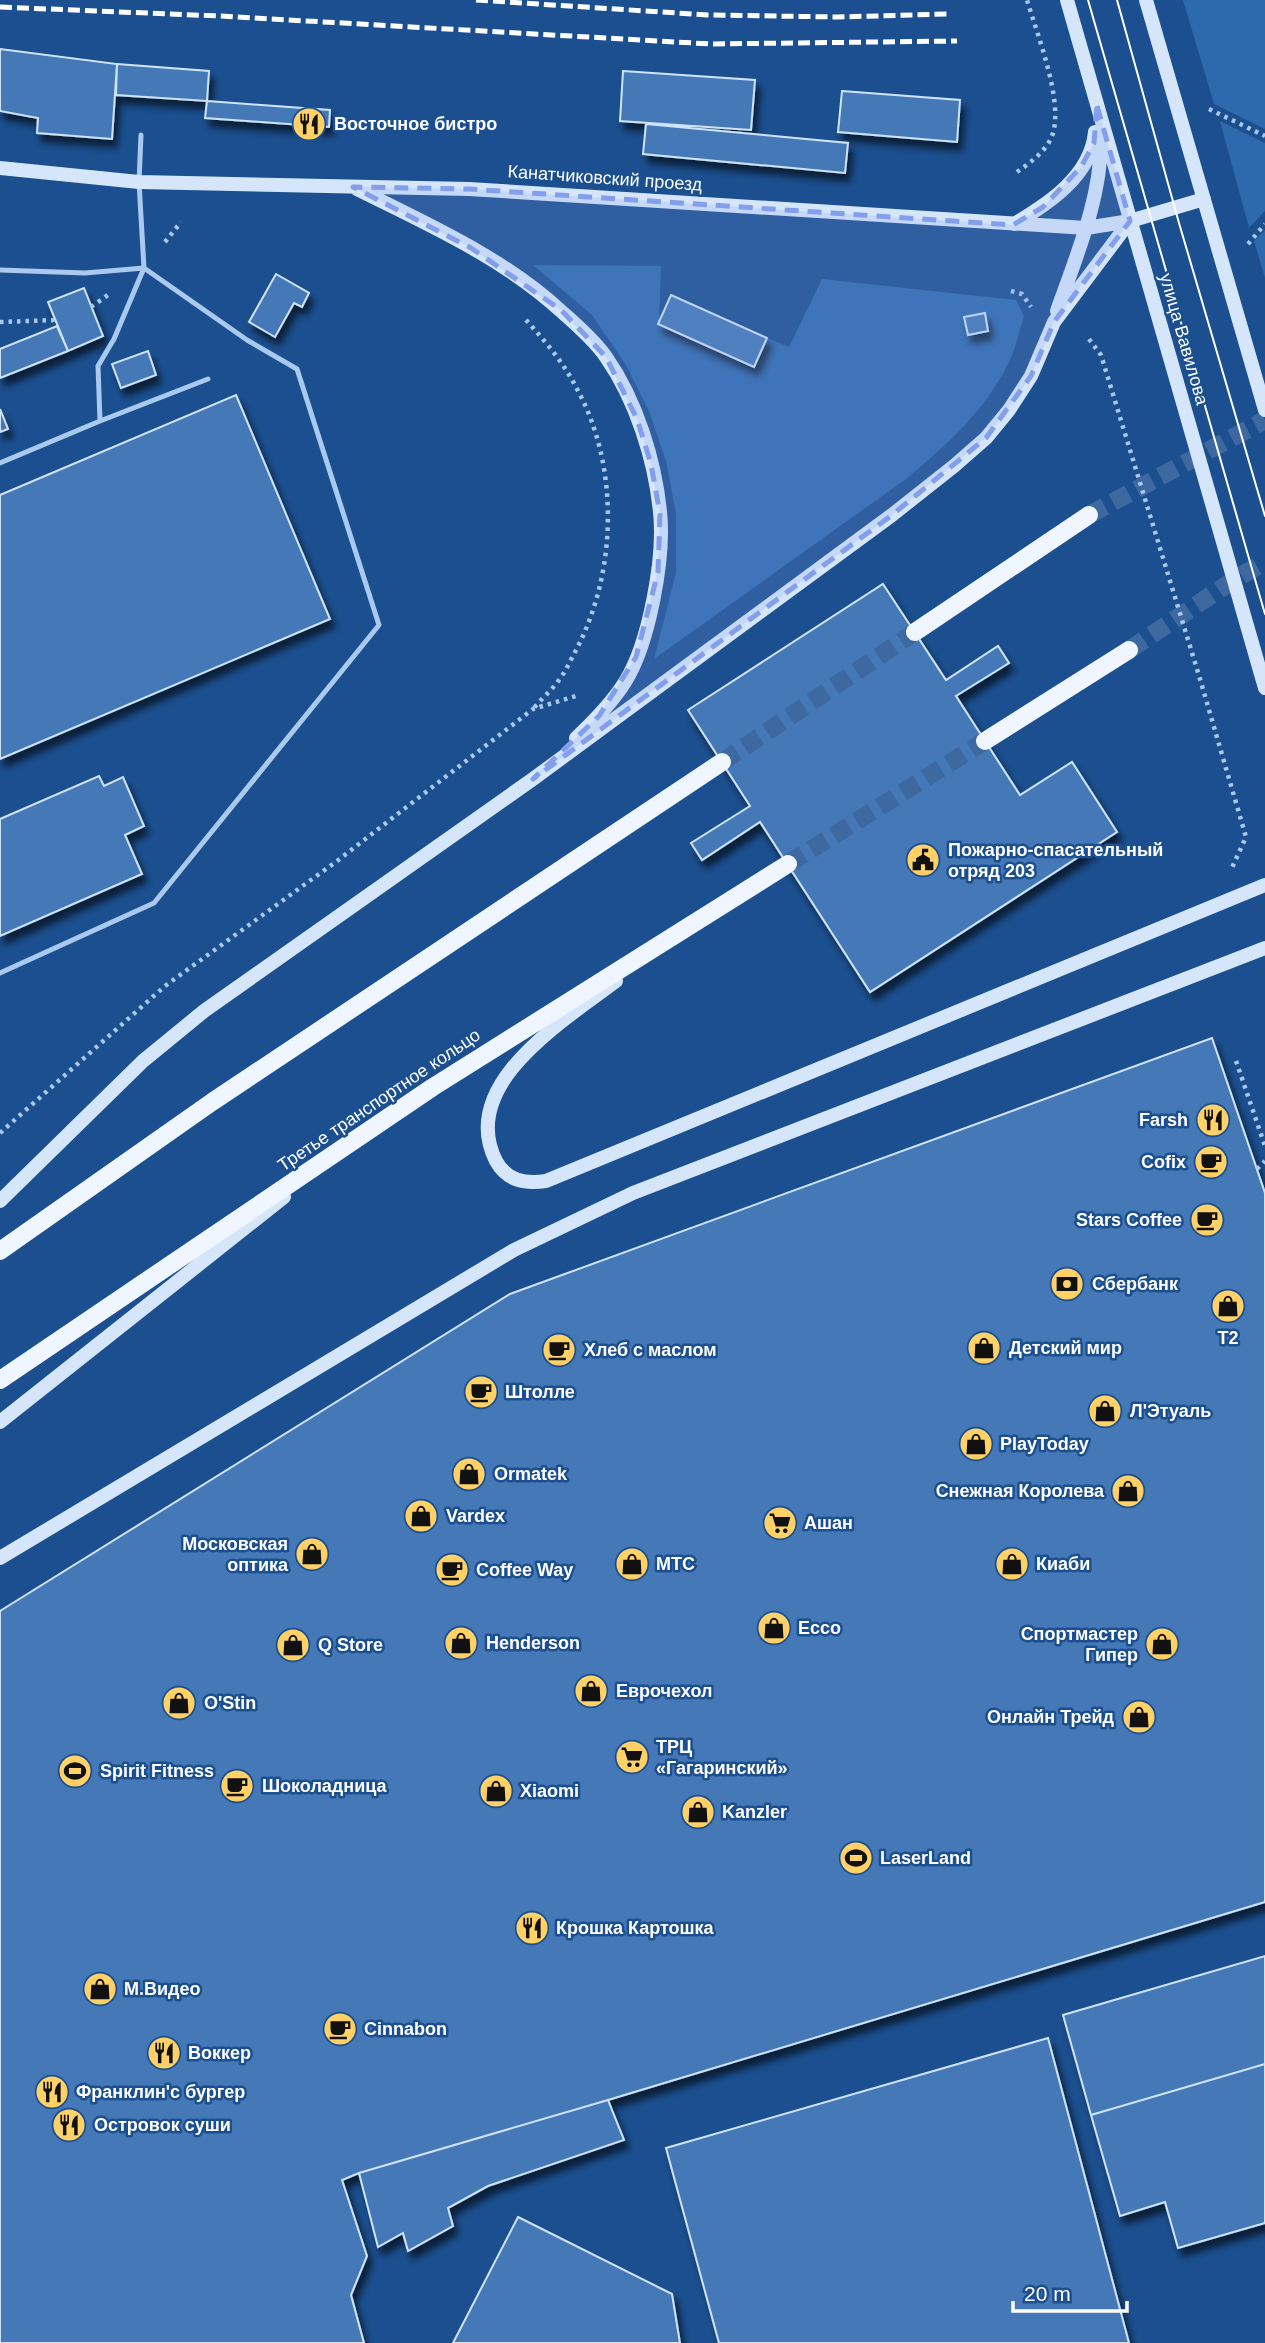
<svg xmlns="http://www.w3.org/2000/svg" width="1265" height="2343" viewBox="0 0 1265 2343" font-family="Arial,sans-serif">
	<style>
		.green { fill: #2e69ad }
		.building { fill: #4478b7; stroke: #cfe3fa; stroke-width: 2; filter: url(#shadow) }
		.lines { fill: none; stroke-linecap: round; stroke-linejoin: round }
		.primary-tunnel { stroke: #3d69a0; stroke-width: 18; stroke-dasharray: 18 9; stroke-linecap: butt }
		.path { stroke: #a9c9ee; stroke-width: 4.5; stroke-dasharray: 3.5 5; stroke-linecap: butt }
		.lane { stroke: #a9c9ee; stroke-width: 5 }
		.secondary { stroke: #d6e6fa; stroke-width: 14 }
		.primary { stroke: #f0f6ff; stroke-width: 18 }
		.tram { stroke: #fff; stroke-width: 2 }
		.rail { stroke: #fff; stroke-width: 5; stroke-dasharray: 12 5; stroke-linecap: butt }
		.marked { fill: #839eea; fill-opacity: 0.2; stroke: #839eea; stroke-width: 5; stroke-dasharray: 14 9; stroke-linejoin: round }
		.labels { text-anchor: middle; stroke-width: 5; stroke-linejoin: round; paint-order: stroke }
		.poi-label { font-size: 18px; font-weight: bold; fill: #fff; stroke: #1b4f8f; text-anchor: start }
		.street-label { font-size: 18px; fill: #fff; stroke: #1b4f8f }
	</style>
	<defs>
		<filter id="shadow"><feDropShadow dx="4.5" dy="8" stdDeviation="3.5" flood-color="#0009"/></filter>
	</defs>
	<rect width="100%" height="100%" fill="#1b4f8f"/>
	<!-- green -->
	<path class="green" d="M1183,0H1265V129L1214,104Z
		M1220,121L1265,143V211L1249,228Z
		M1265,230V278L1254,241Z
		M533,265L661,266L659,324L754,367L767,338L789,347L822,279L1016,300L1024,316C1019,331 1016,348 1009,362C985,411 947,445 906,479L654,659L676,573V514L666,461L649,411L626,365L592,315Z"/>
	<!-- building -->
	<path class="building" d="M0,49L117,64L112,139L37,133L38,118L0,111Z
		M117,64L209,71L207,101L116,95Z
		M623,71L755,80L751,130L620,121Z
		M842,91L960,100L957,142L838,132Z
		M207,101L330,110L329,127L205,118Z
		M646,124L848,143L845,173L643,154Z
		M276,274L309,293L302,307L294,303L275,337L249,322Z
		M84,288L103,336L68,351L48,302Z
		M671,295L767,338L754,367L658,324Z
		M985,313L988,331L968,335L964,317Z
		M57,326L68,351L0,378V349Z
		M148,351L156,375L121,388L112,364Z
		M236,395L330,619L0,759V495Z
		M0,409L8,429L0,432Z
		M883,584L946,680L998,646L1009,663L956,696L1020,795L1072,762L1117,832L870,992L760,822L702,860L691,843L750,806L688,710Z
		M99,776L104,786L123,777L144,826L125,835L142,874L0,936V819Z
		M1212,1038L1265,1193V1902L608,2100L359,2173L342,2180L367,2256L351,2295L364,2343H0V1611L510,1294Z
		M1265,1956V2064L1091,2115L1063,2015Z
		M1048,2038L1129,2343H719L666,2148Z
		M1265,2064V2223L1178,2248L1165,2202L1120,2216L1091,2115Z
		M608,2100L624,2140L488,2186L448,2208L453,2226L408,2251L403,2233L378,2247L359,2173Z
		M518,2217L672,2294L680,2343H453Z"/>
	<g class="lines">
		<!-- primary-tunnel -->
		<path class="primary-tunnel" d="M1089,515L1265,420
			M1129,650L1237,578L1265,562
			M722,762L915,632
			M788,864L985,741"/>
		<!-- path -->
		<path class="path" d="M1209,109L1265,136
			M1017,172C1031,162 1048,150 1053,133C1063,99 1037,34 1027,0
			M165,242L181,222
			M1248,244L1265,224
			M1011,291L1022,294L1031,307
			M91,307L108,295
			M526,320C545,341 564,363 577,389C620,467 617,574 575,652C570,661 566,671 559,680C552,690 542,698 534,708
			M0,322L56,320
			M1089,339L1101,355L1200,679L1246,837L1231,870
			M1236,1061L1265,1146
			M0,1133L165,986L337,861L533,709L579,695
			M1257,1169L1265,1161"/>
		<!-- lane -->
		<path class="lane" d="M0,270L85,273L144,268L114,339L98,366L100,421L0,463
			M100,421L208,379
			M0,973L154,903L379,625L297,369L247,340L144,268L139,182L141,135"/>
		<!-- secondary -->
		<path class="secondary" d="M1067,0L1265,688
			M1146,0L1265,410
			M0,168L139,182L469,189L1086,228L1130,221L1204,199
			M357,189C427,224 504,258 562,312C577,325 595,341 606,357C636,400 655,460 660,512C665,557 649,644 625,682C612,703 594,721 576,738
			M1014,224C1048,204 1091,176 1095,132
			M1057,311C1075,260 1105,189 1100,134
			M616,981C565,1020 457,1084 496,1161C507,1181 525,1184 546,1181L1265,885
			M0,1201L143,1061L204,1011L533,779L892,515L954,466L986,438L1009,410L1031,376L1054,322L1130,221
			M0,1422L284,1197
			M0,1558L514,1250L633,1193L1265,948"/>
		<!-- primary -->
		<path class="primary" d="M915,632L1089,515
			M985,741L1129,650
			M0,1251L212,1102L722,762
			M0,1380L433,1087L788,864"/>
		<!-- tram -->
		<path class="tram" d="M1088,0L1265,614
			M1117,0L1179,223L1265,516"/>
		<!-- rail -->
		<path class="rail" d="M476,0L708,15L838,17L948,14
			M0,7L219,16L711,44L957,41"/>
	</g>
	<!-- marked area -->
	<path class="marked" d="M1097,106L1130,221L1054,322L1031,376L986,438L892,515L533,779L599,716L636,657L658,572L660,514L651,464L637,419L606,357L561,310L471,248L353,187L469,189L1013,225L1043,207L1081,167L1094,143Z"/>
	<!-- icons -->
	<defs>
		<symbol id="restaurant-disc" viewBox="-11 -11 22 22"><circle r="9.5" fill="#ffd166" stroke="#1b4f8f"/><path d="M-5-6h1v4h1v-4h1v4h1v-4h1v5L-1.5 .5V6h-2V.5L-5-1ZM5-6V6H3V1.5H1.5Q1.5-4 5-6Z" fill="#111"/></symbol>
		<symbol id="civic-disc" viewBox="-11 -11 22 22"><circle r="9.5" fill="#ffd166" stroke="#1b4f8f"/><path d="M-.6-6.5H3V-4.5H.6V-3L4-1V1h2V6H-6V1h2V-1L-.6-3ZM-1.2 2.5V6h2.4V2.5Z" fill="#111"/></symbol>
		<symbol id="cafe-disc" viewBox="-11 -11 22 22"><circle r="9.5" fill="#ffd166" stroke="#1b4f8f"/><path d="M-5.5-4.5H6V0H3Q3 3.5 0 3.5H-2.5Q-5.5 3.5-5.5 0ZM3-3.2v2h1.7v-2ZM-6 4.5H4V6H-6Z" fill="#111"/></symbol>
		<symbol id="bank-disc" viewBox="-11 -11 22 22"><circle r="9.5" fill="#ffd166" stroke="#1b4f8f"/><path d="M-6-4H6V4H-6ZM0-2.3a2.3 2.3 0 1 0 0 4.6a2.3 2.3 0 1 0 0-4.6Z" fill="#111"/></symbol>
		<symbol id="shop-disc" viewBox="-11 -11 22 22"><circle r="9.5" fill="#ffd166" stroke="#1b4f8f"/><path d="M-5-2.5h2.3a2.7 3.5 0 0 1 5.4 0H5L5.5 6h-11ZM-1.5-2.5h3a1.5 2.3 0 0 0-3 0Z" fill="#111"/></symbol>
		<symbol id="supermarket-disc" viewBox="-11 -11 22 22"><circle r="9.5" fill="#ffd166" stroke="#1b4f8f"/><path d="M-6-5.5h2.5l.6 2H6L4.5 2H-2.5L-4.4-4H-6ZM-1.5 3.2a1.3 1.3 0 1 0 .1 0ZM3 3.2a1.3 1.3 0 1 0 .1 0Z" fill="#111"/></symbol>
		<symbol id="stadium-disc" viewBox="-11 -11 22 22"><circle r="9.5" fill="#ffd166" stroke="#1b4f8f"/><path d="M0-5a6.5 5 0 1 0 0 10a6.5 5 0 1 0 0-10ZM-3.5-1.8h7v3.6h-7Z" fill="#111"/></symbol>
	</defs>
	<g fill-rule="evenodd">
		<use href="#restaurant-disc" x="290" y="105" width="38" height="38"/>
		<use href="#civic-disc" x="904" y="841" width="38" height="38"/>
		<use href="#restaurant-disc" x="1194" y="1101" width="38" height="38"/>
		<use href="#cafe-disc" x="1192" y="1143" width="38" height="38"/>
		<use href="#cafe-disc" x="1188" y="1201" width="38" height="38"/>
		<use href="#bank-disc" x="1048" y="1265" width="38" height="38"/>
		<use href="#shop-disc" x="1209" y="1287" width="38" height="38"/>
		<use href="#shop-disc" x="965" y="1329" width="38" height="38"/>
		<use href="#cafe-disc" x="540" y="1331" width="38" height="38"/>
		<use href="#cafe-disc" x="462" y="1373" width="38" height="38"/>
		<use href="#shop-disc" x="1086" y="1392" width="38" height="38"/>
		<use href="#shop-disc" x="957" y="1425" width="38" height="38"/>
		<use href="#shop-disc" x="450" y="1455" width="38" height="38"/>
		<use href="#shop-disc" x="1109" y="1472" width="38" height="38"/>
		<use href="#shop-disc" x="402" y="1497" width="38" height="38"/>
		<use href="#supermarket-disc" x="761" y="1504" width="38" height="38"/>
		<use href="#shop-disc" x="293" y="1535" width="38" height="38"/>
		<use href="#shop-disc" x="613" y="1545" width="38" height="38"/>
		<use href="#shop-disc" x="993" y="1545" width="38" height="38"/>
		<use href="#cafe-disc" x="433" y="1551" width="38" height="38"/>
		<use href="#shop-disc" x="755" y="1609" width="38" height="38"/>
		<use href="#shop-disc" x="442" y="1624" width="38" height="38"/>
		<use href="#shop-disc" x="1143" y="1625" width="38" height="38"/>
		<use href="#shop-disc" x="274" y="1626" width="38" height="38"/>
		<use href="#shop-disc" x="572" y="1672" width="38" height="38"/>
		<use href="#shop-disc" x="160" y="1684" width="38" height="38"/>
		<use href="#shop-disc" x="1120" y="1698" width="38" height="38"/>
		<use href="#supermarket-disc" x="613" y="1738" width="38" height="38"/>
		<use href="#stadium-disc" x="56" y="1752" width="38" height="38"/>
		<use href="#cafe-disc" x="218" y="1767" width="38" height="38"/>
		<use href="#shop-disc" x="477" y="1772" width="38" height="38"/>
		<use href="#shop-disc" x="679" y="1793" width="38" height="38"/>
		<use href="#stadium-disc" x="837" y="1839" width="38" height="38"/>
		<use href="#restaurant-disc" x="513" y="1909" width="38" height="38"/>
		<use href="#shop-disc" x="81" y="1970" width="38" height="38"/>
		<use href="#cafe-disc" x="321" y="2010" width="38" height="38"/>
		<use href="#restaurant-disc" x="145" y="2034" width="38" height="38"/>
		<use href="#restaurant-disc" x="33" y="2073" width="38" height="38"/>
		<use href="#restaurant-disc" x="50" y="2106" width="38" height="38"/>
	</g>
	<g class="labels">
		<!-- poi labels -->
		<g class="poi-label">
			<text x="334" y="130">Восточное бистро</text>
			<text x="948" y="856">Пожарно-спасательный<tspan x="948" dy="21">отряд 203</tspan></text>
			<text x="1188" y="1126" text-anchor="end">Farsh</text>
			<text x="1186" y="1168" text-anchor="end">Cofix</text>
			<text x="1182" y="1226" text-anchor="end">Stars Coffee</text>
			<text x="1092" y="1290">Сбербанк</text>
			<text x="1228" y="1344" text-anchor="middle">T2</text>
			<text x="1009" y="1354">Детский мир</text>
			<text x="584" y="1356">Хлеб с маслом</text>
			<text x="505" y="1398">Штолле</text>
			<text x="1130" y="1417">Л'Этуаль</text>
			<text x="1000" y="1450">PlayToday</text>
			<text x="494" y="1480">Ormatek</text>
			<text x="1104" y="1497" text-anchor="end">Снежная Королева</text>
			<text x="446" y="1522">Vardex</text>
			<text x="804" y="1529">Ашан</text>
			<text x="288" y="1550" text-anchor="end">Московская<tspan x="288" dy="21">оптика</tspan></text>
			<text x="656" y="1570">МТС</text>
			<text x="1036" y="1570">Киаби</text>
			<text x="476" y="1576">Coffee Way</text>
			<text x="798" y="1634">Ecco</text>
			<text x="1138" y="1640" text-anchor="end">Спортмастер<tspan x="1138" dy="21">Гипер</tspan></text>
			<text x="486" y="1649">Henderson</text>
			<text x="318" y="1651">Q Store</text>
			<text x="616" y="1697">Еврочехол</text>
			<text x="204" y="1709">O'Stin</text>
			<text x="1114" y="1723" text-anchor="end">Онлайн Трейд</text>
			<text x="656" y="1753">ТРЦ<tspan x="656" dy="21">«Гагаринский»</tspan></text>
			<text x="100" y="1777">Spirit Fitness</text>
			<text x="262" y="1792">Шоколадница</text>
			<text x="520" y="1797">Xiaomi</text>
			<text x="722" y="1818">Kanzler</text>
			<text x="880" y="1864">LaserLand</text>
			<text x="556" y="1934">Крошка Картошка</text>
			<text x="124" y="1995">М.Видео</text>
			<text x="364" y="2035">Cinnabon</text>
			<text x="188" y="2059">Воккер</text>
			<text x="76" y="2098">Франклин'с бургер</text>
			<text x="94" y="2131">Островок суши</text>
		</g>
		<!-- street labels -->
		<g class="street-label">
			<text transform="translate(605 178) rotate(4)" y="6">Канатчиковский проезд</text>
			<text transform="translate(1184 339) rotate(74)" y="6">улица Вавилова</text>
			<text transform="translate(379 1100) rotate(-34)" y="6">Третье транспортное кольцо</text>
		</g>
	</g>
	<!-- scale -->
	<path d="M1013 2301v10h114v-10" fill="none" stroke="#ffffff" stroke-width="3.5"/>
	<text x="1024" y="2301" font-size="21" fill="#ffffff" stroke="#1b4f8f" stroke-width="5" paint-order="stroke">20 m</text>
</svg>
